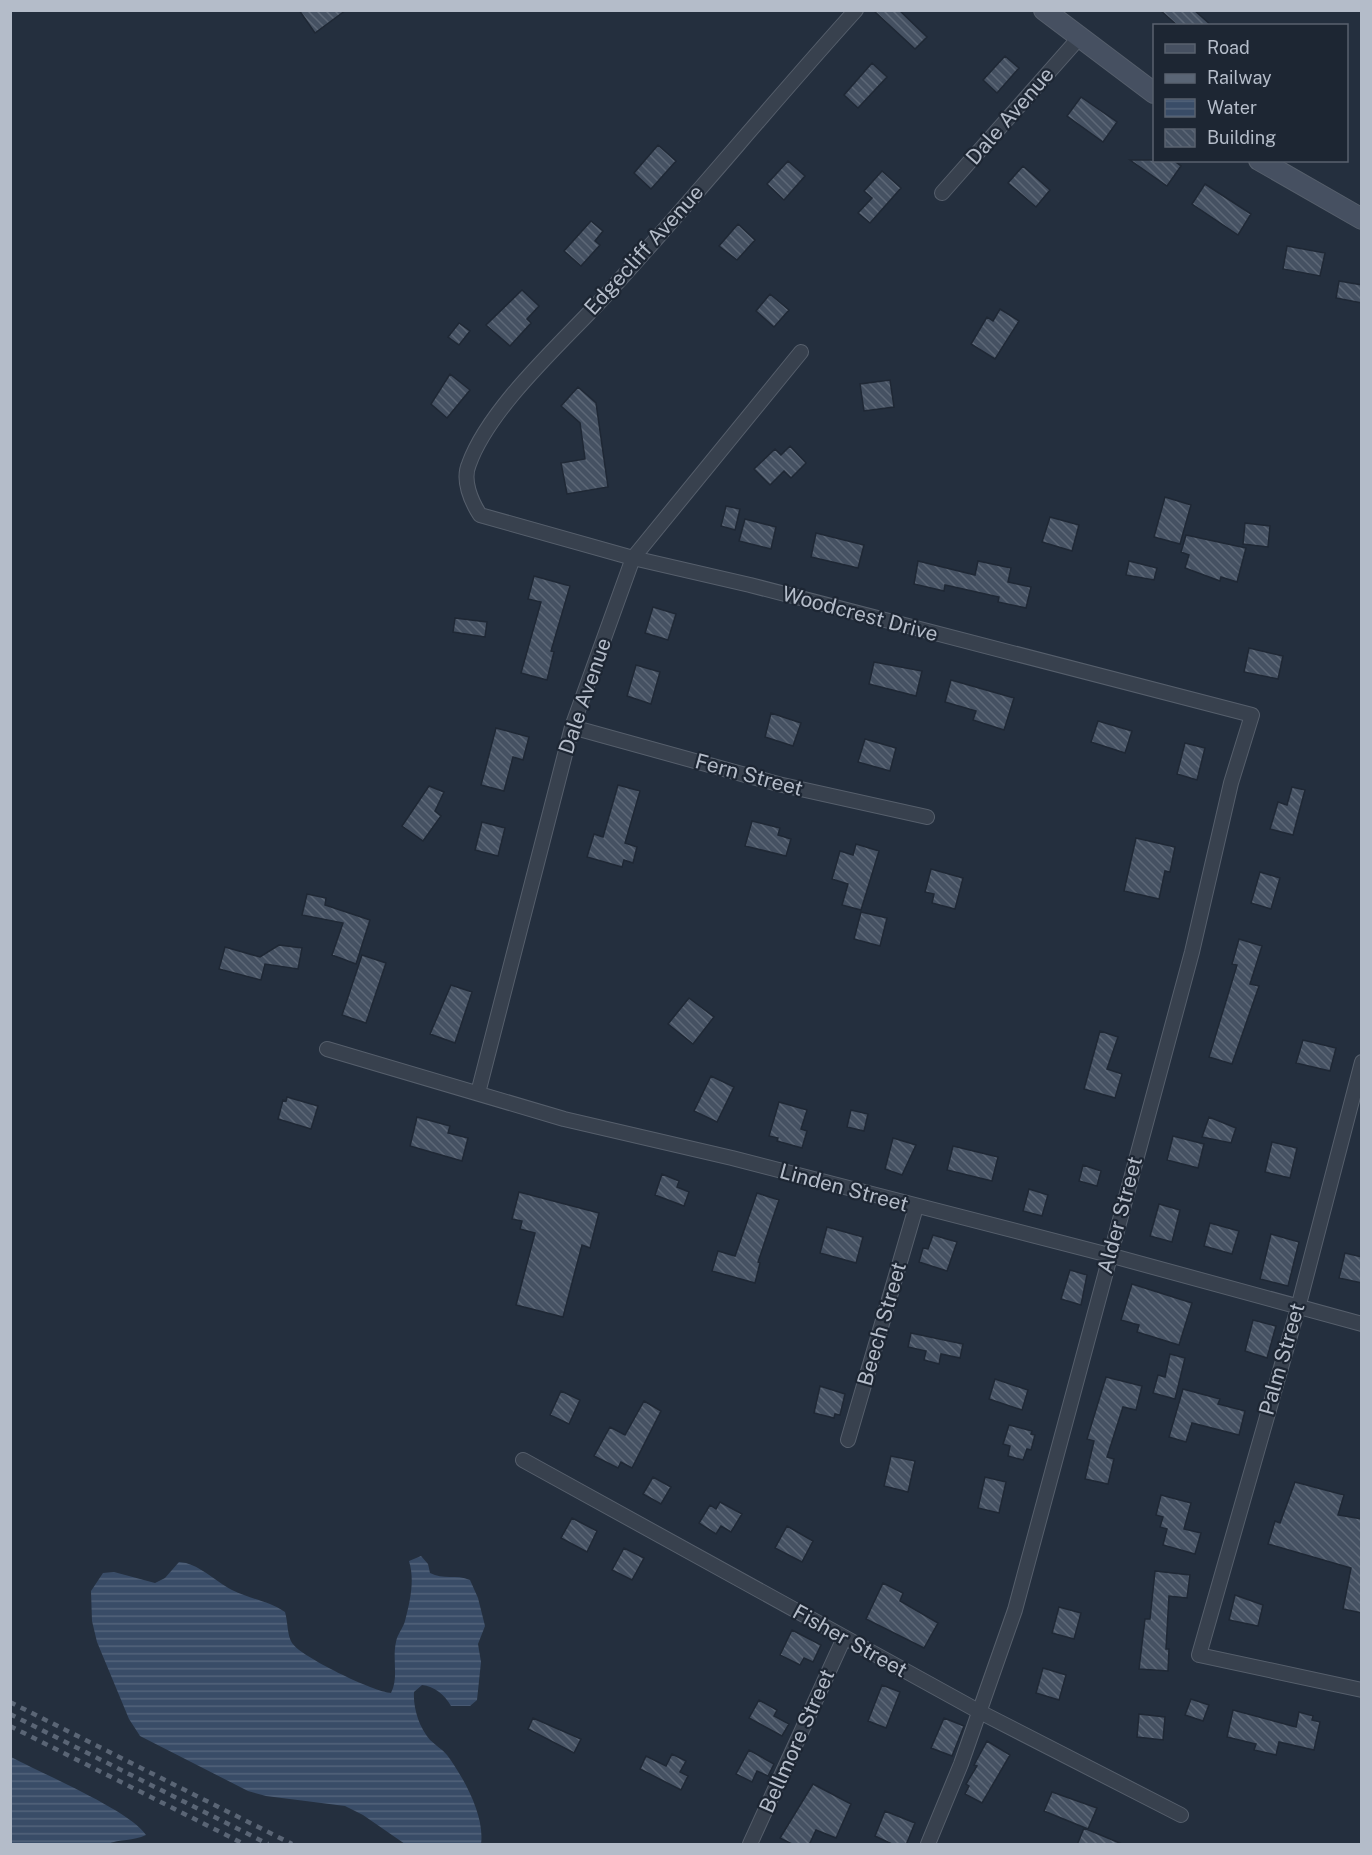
<svg xmlns="http://www.w3.org/2000/svg" width="1372" height="1855" viewBox="0 0 1372 1855" font-family="'Public Sans',sans-serif">
	<style>
		.water { fill: url(#water-rules) }
		.building { fill: url(#building-back-hatch); stroke: #1f2835; stroke-width: 1.5 }
		.lines { fill: none; stroke-linecap: round; stroke-linejoin: round }
		.minor-casing { stroke: #565f6c; stroke-width: 16 }
		.secondary-casing { stroke: #565f6c; stroke-width: 22 }
		.minor { stroke: #38414e; stroke-width: 14 }
		.secondary { stroke: #465061; stroke-width: 20 }
		.rail { stroke: #5a6575; stroke-width: 4.5; stroke-dasharray: 6 6; stroke-linecap: butt }
		.labels { text-anchor: middle; stroke-width: 4.5; stroke-linejoin: round; paint-order: stroke }
		.street-label { font-size: 21px; fill: #b4bcc9; stroke: #1d2633 }
	</style>
	<defs>
		<pattern id="water-rules" width="6" height="5" patternUnits="userSpaceOnUse" patternTransform="scale(1.5)"><rect width="6" height="5" fill="#394c67"/><path d="M0 2.5h6" fill="none" stroke="#53647b"/></pattern>
		<pattern id="building-back-hatch" width="6" height="6" patternUnits="userSpaceOnUse" patternTransform="scale(1.5)"><rect width="6" height="6" fill="#455162"/><path d="M-1 5l2 2M0 0l6 6M5-1l2 2" fill="none" stroke="#5d6877"/></pattern>
	</defs>
	<rect width="100%" height="100%" fill="#242f3e"/>
	<!-- water -->
	<path class="water" d="M421,1556L428,1564L430,1573C443,1580 456,1574 470,1580L478,1598L485,1626L478,1644L481,1662L477,1700L470,1706H451C445,1695 434,1686 422,1685L414,1692C413,1708 419,1727 430,1740C435,1745 442,1749 447,1755C464,1778 485,1816 481,1844H405L363,1815L345,1806L266,1796L248,1791L140,1736L129,1719L97,1642L92,1621L91,1591L103,1573L114,1572L155,1583L165,1578L179,1562C198,1563 215,1581 232,1590C250,1599 269,1601 285,1612C288,1622 287,1635 292,1643C301,1657 374,1692 391,1693C399,1677 392,1660 396,1642C397,1635 403,1628 405,1621C410,1602 415,1580 409,1561Z
		M11,1757C39,1772 131,1811 146,1835C133,1841 120,1839 107,1844H11Z"/>
	<!-- building -->
	<path class="building" d="M299,10H346L315,33Z
		M873,10H899L927,37L915,49Z
		M1160,10H1194L1212,26H1178Z
		M1005,56L1019,68L997,93L983,80Z
		M872,63L887,77L858,108L844,95Z
		M1081,97L1117,122L1103,142L1067,116Z
		M658,145L676,161L651,189L634,173Z
		M1130,160H1173L1181,166L1167,186Z
		M788,161L805,176L784,200L767,184Z
		M1023,166L1050,190L1036,207L1008,183Z
		M882,171L901,188L870,223L858,213L872,198L864,191Z
		M1205,184L1251,214L1238,235L1192,204Z
		M591,221L603,231L595,241L600,245L581,266L564,251Z
		M738,224L755,240L737,260L719,246Z
		M1287,246L1325,253L1320,276L1283,269Z
		M1339,281L1362,285V303L1336,298Z
		M522,290L539,306L527,319L531,323L510,346L486,325Z
		M770,294L789,310L774,327L756,311Z
		M1000,309L1019,321L995,359L971,344L987,317L993,321Z
		M459,323L470,331L459,345L448,337Z
		M450,374L470,390L447,418L431,404Z
		M890,380L894,407L864,411L860,384Z
		M578,387L596,403L608,487L567,494L561,463L585,459L580,423L561,406Z
		M790,446L806,463L791,478L784,471L770,485L754,469L775,449L781,455Z
		M1165,497L1191,505L1180,544L1154,537Z
		M726,506L740,509L735,530L721,526Z
		M1050,517L1079,525L1072,551L1042,542Z
		M745,519L776,527L771,549L739,541Z
		M1245,523L1270,526L1268,547L1243,544Z
		M816,533L864,545L858,568L811,557Z
		M1186,535L1246,548L1237,582L1221,577L1220,581L1185,568L1189,555L1181,552Z
		M918,561L975,575L978,561L1011,568L1008,582L1031,587L1026,608L998,602L999,597L945,585L944,591L914,584Z
		M1129,561L1157,568L1154,580L1126,575Z
		M534,576L570,586L551,651L554,652L547,680L521,673L541,602L528,599Z
		M653,607L676,614L668,640L645,633Z
		M455,618L487,622L485,637L453,632Z
		M1249,648L1283,656L1278,679L1244,672Z
		M874,662L922,671L916,696L869,684Z
		M636,665L660,672L651,704L627,696Z
		M951,680L1014,698L1004,730L973,720L976,711L945,702Z
		M771,713L801,723L793,746L765,737Z
		M1098,721L1132,731L1125,753L1091,742Z
		M496,728L529,737L523,760L513,757L504,791L481,785Z
		M865,739L896,748L890,771L858,762Z
		M1185,743L1205,748L1197,780L1177,774Z
		M618,785L640,791L625,843L637,847L633,863L624,860L622,867L587,857L594,834L603,837Z
		M429,786L444,792L435,811L441,816L423,841L402,826Z
		M1292,787L1305,790L1293,835L1270,829L1278,802L1287,805Z
		M752,821L780,828L778,835L791,839L786,856L745,846Z
		M482,822L505,828L498,856L475,850Z
		M1136,838L1175,847L1170,872L1165,871L1159,899L1124,891Z
		M856,844L879,851L861,910L842,905L848,884L832,879L840,851L853,855Z
		M931,869L963,878L955,909L932,903L934,894L925,892Z
		M1260,872L1280,878L1271,909L1251,903Z
		M307,894L326,898L325,905L370,920L356,964L332,955L343,923L302,915Z
		M861,912L887,918L880,946L854,939Z
		M1239,939L1262,946L1250,984L1259,986L1232,1064L1209,1057L1237,965L1232,964Z
		M279,945L302,948L298,969L265,964L261,980L219,969L225,947L260,957Z
		M362,955L386,963L366,1023L342,1015Z
		M451,985L472,992L455,1043L430,1034Z
		M689,998L714,1017L693,1044L668,1024Z
		M1100,1031L1118,1037L1107,1069L1122,1074L1115,1098L1084,1089Z
		M1303,1040L1336,1048L1330,1071L1296,1063Z
		M711,1076L734,1087L717,1122L694,1111Z
		M287,1097L318,1106L311,1129L278,1119L283,1100L286,1101Z
		M779,1102L807,1110L801,1129L807,1131L802,1148L777,1141L778,1138L769,1136Z
		M851,1110L868,1114L864,1131L847,1127Z
		M417,1117L450,1126L448,1133L468,1138L462,1161L410,1146Z
		M1209,1117L1236,1128L1231,1143L1202,1137Z
		M1173,1136L1204,1144L1198,1168L1167,1160Z
		M893,1138L916,1145L902,1175L885,1169Z
		M1272,1142L1297,1148L1290,1178L1265,1172Z
		M953,1146L998,1157L992,1181L947,1170Z
		M1083,1165L1101,1171L1097,1186L1079,1181Z
		M662,1174L679,1181L677,1187L689,1192L684,1206L655,1195Z
		M1029,1189L1048,1195L1042,1216L1023,1211Z
		M519,1192L599,1213L590,1248L582,1245L563,1317L516,1305L535,1233L520,1229L522,1221L512,1219Z
		M757,1193L779,1200L758,1262L760,1263L755,1283L712,1271L718,1251L735,1256Z
		M1159,1204L1180,1210L1172,1242L1150,1236Z
		M1210,1223L1239,1231L1232,1254L1204,1246Z
		M827,1227L863,1237L856,1263L820,1253Z
		M1271,1234L1299,1242L1288,1286L1260,1279Z
		M933,1235L957,1242L947,1271L919,1262L923,1248L928,1249Z
		M1345,1253L1362,1257V1283L1339,1278Z
		M1070,1270L1087,1275L1081,1305L1061,1299Z
		M1132,1284L1192,1303L1179,1345L1137,1332L1139,1325L1121,1320Z
		M1253,1320L1276,1326L1267,1358L1245,1351Z
		M911,1333L963,1344L960,1358L941,1354L939,1364L924,1360L926,1351L908,1347Z
		M1170,1354L1185,1358L1175,1399L1153,1393L1158,1375L1165,1377Z
		M1106,1377L1142,1386L1136,1410L1123,1407L1107,1457L1114,1459L1108,1484L1085,1479L1094,1441L1087,1439Z
		M995,1379L1028,1390L1022,1410L989,1399Z
		M820,1386L845,1394L840,1415L835,1414L834,1418L814,1413Z
		M1183,1389L1220,1399L1218,1404L1245,1411L1239,1435L1192,1423L1186,1442L1169,1437Z
		M561,1391L580,1400L569,1424L550,1415Z
		M644,1401L661,1411L632,1468L621,1462L618,1468L594,1456L610,1427L625,1435Z
		M1009,1425L1032,1431L1031,1434L1035,1435L1031,1450L1027,1449L1023,1460L1008,1456L1010,1446L1003,1444Z
		M891,1456L915,1461L908,1492L884,1486Z
		M653,1477L671,1487L661,1504L643,1494Z
		M985,1477L1006,1482L999,1513L978,1508Z
		M1295,1482L1344,1495L1338,1515L1362,1519V1613L1343,1609L1351,1568L1268,1544L1275,1521L1280,1523Z
		M1161,1495L1191,1503L1184,1529L1201,1533L1195,1554L1163,1545L1167,1529L1160,1527L1163,1517L1156,1515Z
		M720,1502L742,1514L731,1532L721,1526L716,1534L699,1523L710,1505L716,1509Z
		M572,1518L597,1531L587,1552L561,1538Z
		M787,1526L813,1541L802,1562L775,1548Z
		M624,1548L644,1558L632,1580L612,1570Z
		M1155,1571L1190,1575L1187,1598L1169,1596L1166,1649H1169L1168,1671L1139,1669L1145,1619H1150Z
		M883,1583L903,1593L900,1601L938,1623L924,1648L866,1619Z
		M1235,1595L1263,1605L1258,1626L1229,1620Z
		M1059,1607L1081,1613L1074,1639L1052,1633Z
		M792,1630L821,1645L813,1662L804,1658L800,1665L780,1655Z
		M1043,1668L1066,1675L1059,1700L1036,1693Z
		M882,1685L900,1692L886,1728L868,1721Z
		M1191,1699L1209,1705L1203,1721L1185,1715Z
		M759,1700L777,1710L774,1716L789,1724L782,1736L749,1718Z
		M1233,1710L1296,1727L1299,1712L1313,1716L1312,1720L1320,1722L1314,1750L1279,1742L1276,1755L1254,1750L1256,1744L1227,1737Z
		M1139,1714L1165,1717L1163,1740L1137,1737Z
		M533,1718L581,1739L574,1753L528,1729Z
		M944,1718L964,1726L952,1756L931,1748Z
		M987,1741L1010,1755L982,1803L965,1794L969,1786L966,1784L977,1766L974,1765Z
		M749,1750L774,1764L768,1776L757,1771L752,1782L736,1774Z
		M672,1754L686,1761L680,1772L688,1776L681,1790L640,1769L646,1756L666,1766Z
		M813,1784L851,1804L836,1838L816,1830L809,1845H794L780,1838Z
		M1052,1792L1097,1808L1088,1829L1044,1811Z
		M885,1811L915,1823L906,1845H894L875,1836Z
		M1084,1828L1122,1844V1845H1077Z"/>
	<g class="lines">
		<defs>
			<path id="minor" d="M856,10C771,104 691,202 606,295C564,341 490,406 469,464C462,480 471,501 480,515L633,558L750,585L1252,715L1231,783L1192,952L1015,1610L961,1764L928,1844
				M942,193L1079,38
				M572,727L778,784L927,817
				M327,1049L564,1119L732,1158L1109,1255L1362,1324
				M1362,1062L1298,1308L1199,1655L1362,1690
				M478,1093L572,727L633,558L801,352
				M848,1440L916,1207
				M523,1460L980,1712L1181,1815
				M750,1844L844,1638"/>
			<path id="secondary" d="M1044,10L1154,93
				M1259,160L1362,219"/>
		</defs>
		<!-- minor casing -->
		<use href="#minor" class="minor-casing"/>
		<!-- secondary casing -->
		<use href="#secondary" class="secondary-casing"/>
		<!-- minor -->
		<use href="#minor" class="minor"/>
		<!-- secondary -->
		<use href="#secondary" class="secondary"/>
		<!-- rail -->
		<path class="rail" d="M10,1702L292,1844
			M10,1714L268,1844
			M10,1726L244,1844"/>
	</g>
	<g class="labels">
		<!-- street labels -->
		<g class="street-label">
			<text transform="translate(1010 116) rotate(-49)" y="7">Dale Avenue</text>
			<text transform="translate(644 250) rotate(-48)" y="7">Edgecliff Avenue</text>
			<text transform="translate(860 614) rotate(15)" y="7">Woodcrest Drive</text>
			<text transform="translate(585 696) rotate(-71)" y="7">Dale Avenue</text>
			<text transform="translate(749 775) rotate(15)" y="7">Fern Street</text>
			<text transform="translate(844 1188) rotate(15)" y="7">Linden Street</text>
			<text transform="translate(1120 1215) rotate(-75)" y="7">Alder Street</text>
			<text transform="translate(882 1324) rotate(-74)" y="7">Beech Street</text>
			<text transform="translate(1282 1359) rotate(-74)" y="7">Palm Street</text>
			<text transform="translate(850 1641) rotate(29)" y="7">Fisher Street</text>
			<text transform="translate(797 1741) rotate(-66)" y="7">Bellmore Street</text>
		</g>
	</g>
	<!-- border -->
	<rect width="1372" height="1855" fill="none" stroke="#b4bcc9" stroke-width="24"/>
	<!-- legend -->
	<rect x="1153" y="24" width="195" height="138" fill="#1d2633" stroke="#59626f" stroke-width="1.5"/>
	<rect x="1165" y="44" width="30" height="9" fill="#465061" stroke="#59626f" stroke-width="1.5"/>
	<text x="1207" y="54" font-size="18" fill="#b4bcc9">Road</text>
	<rect x="1165" y="74" width="30" height="9" fill="#5a6575" stroke="#59626f" stroke-width="1.5"/>
	<text x="1207" y="84" font-size="18" fill="#b4bcc9">Railway</text>
	<rect x="1165" y="99" width="30" height="18" fill="url(#water-rules)" stroke="#59626f" stroke-width="1.5"/>
	<text x="1207" y="114" font-size="18" fill="#b4bcc9">Water</text>
	<rect x="1165" y="129" width="30" height="18" fill="url(#building-back-hatch)" stroke="#59626f" stroke-width="1.5"/>
	<text x="1207" y="144" font-size="18" fill="#b4bcc9">Building</text>
</svg>
